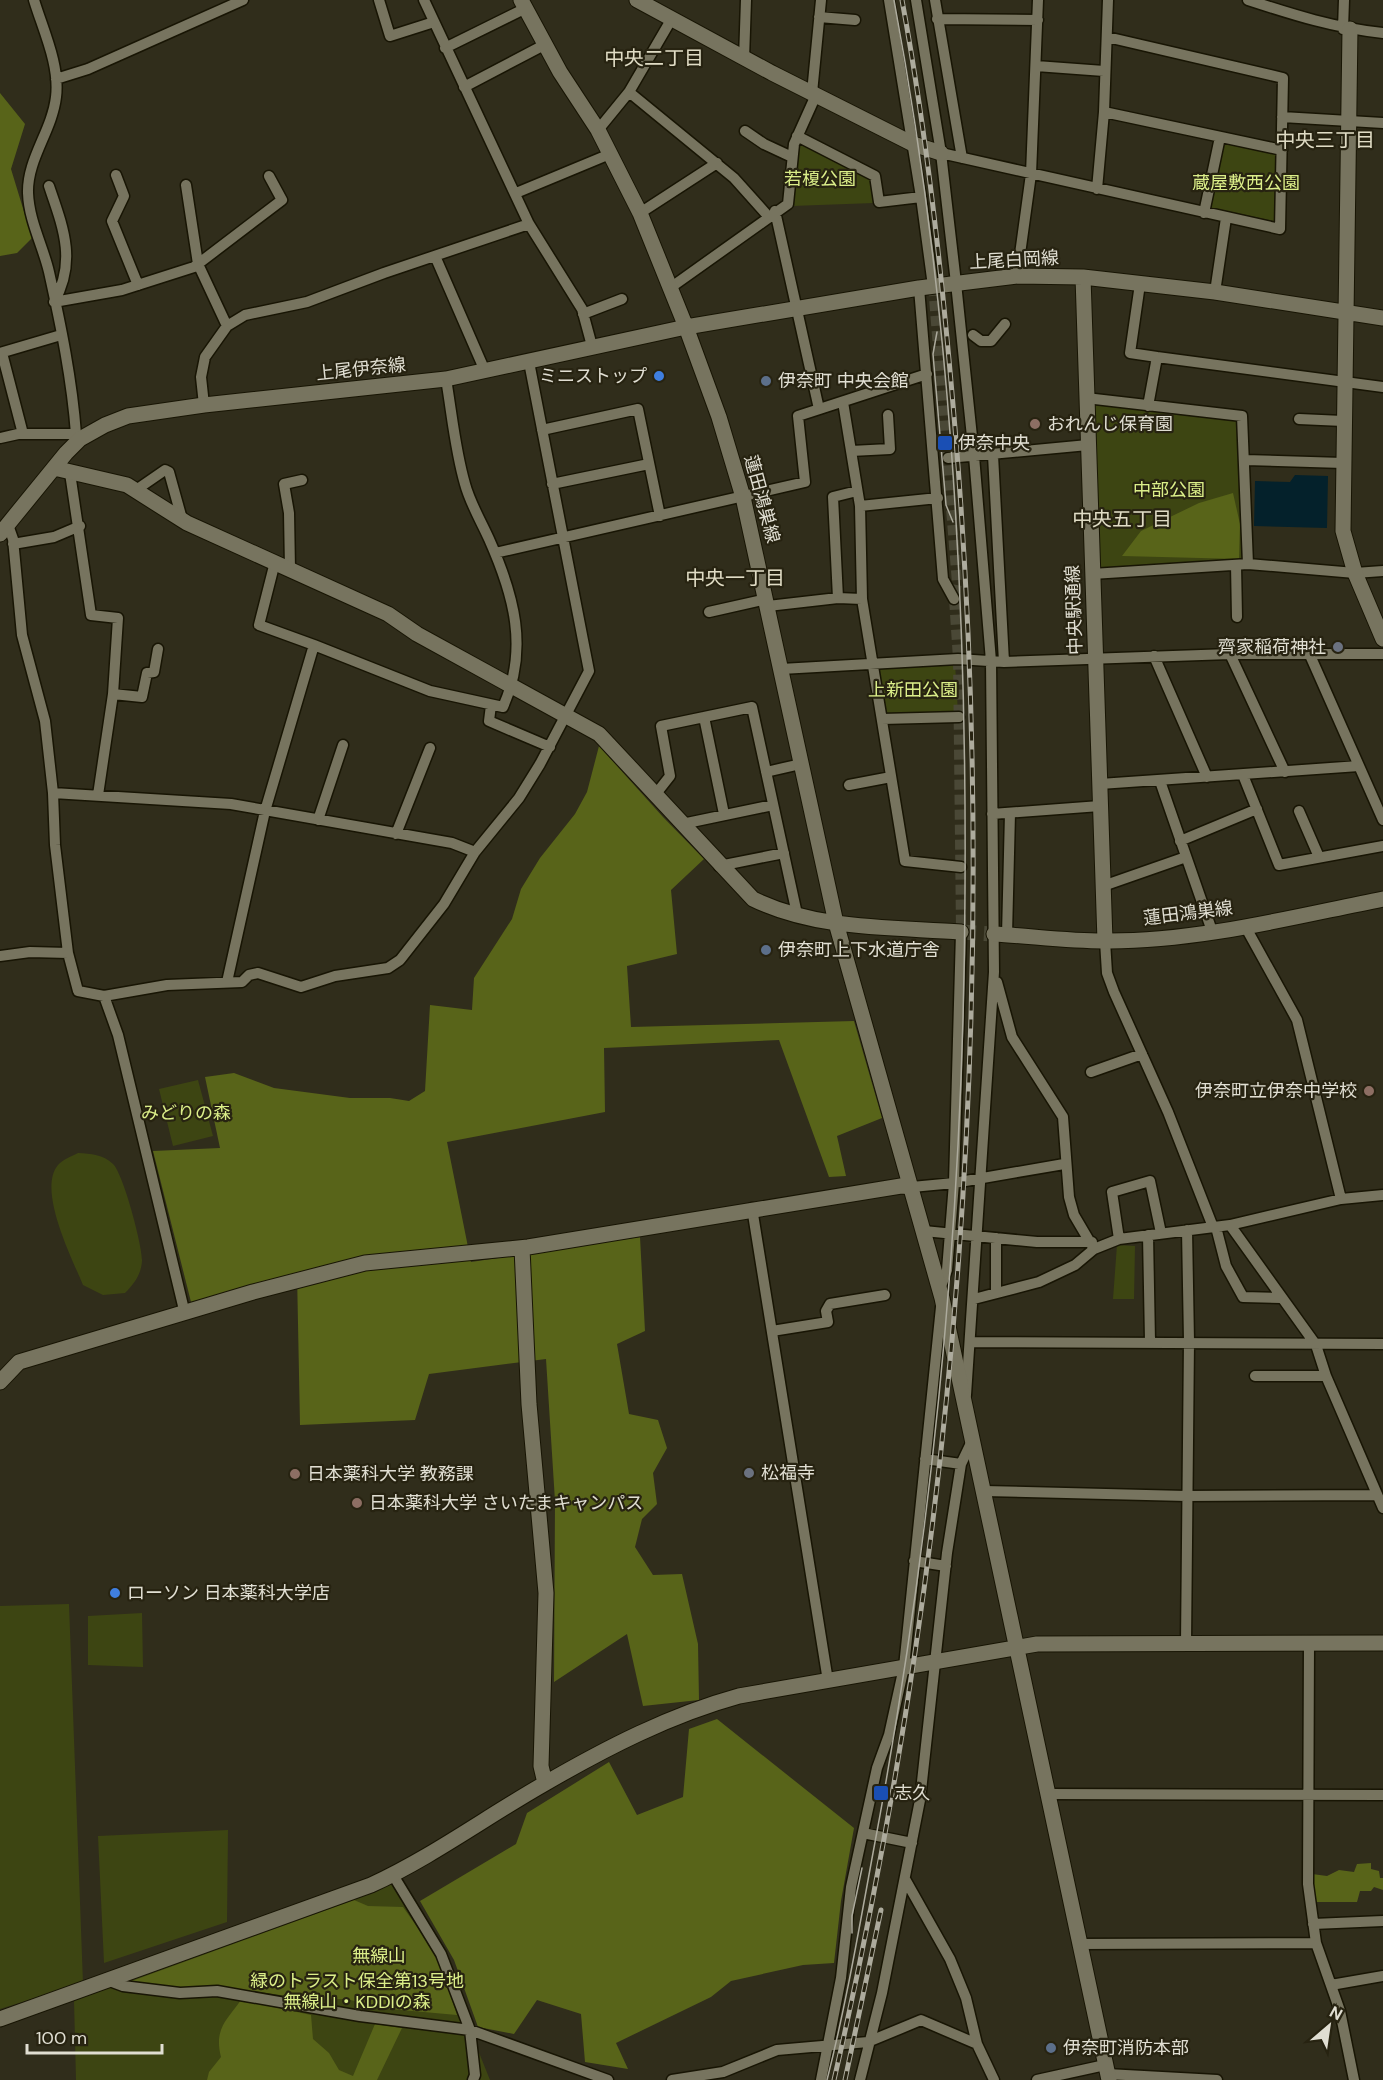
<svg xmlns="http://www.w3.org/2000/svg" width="1383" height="2080" viewBox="0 0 1383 2080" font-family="'DM Sans','Noto Sans JP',sans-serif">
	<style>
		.green { fill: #3d4512 }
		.forest { fill: #586419 }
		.water { fill: #04212b }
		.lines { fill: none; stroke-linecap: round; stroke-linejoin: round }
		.street-tunnel { stroke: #4a4836; stroke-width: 10; stroke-dasharray: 10 5; stroke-linecap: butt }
		.secondary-tunnel { stroke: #4a4836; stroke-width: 15; stroke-dasharray: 15 8; stroke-linecap: butt }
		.street-casing { stroke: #181504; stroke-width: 13 }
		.secondary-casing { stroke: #181504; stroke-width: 17 }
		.street { stroke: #77745f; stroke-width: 10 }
		.secondary { stroke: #77745f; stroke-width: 15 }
		.tram { stroke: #adab9d; stroke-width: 1.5 }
		.rail-casing { stroke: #adab9d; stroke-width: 5 }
		.rail { stroke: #272311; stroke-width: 3; stroke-dasharray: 9; stroke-linecap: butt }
		.shop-dot { fill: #3f7fe0; stroke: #272311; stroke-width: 2 }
		.service-dot { fill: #5c6f8a; stroke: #272311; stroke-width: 2 }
		.education-dot { fill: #8d6e63; stroke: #272311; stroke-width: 2 }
		.transit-dot { fill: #1a4fb4; stroke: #272311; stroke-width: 2 }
		.worship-dot { fill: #6b7280; stroke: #272311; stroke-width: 2 }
		.labels { text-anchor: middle; stroke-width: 4.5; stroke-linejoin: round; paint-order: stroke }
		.park-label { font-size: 18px; fill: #dbee89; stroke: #272311 }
		.street-label { font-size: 18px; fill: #e0ded2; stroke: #272311 }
		.poi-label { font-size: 18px; fill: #e0ded2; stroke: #272311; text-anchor: start }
		.neighbourhood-label { font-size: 20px; fill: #e0dcc5; stroke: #272311 }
	</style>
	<rect width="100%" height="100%" fill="#302d1b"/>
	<!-- green -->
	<path class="green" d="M1224,141L1278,152V222L1209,207Z
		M803,143L872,177L874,203L792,206L799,145Z
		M1094,405L1240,419L1244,560L1096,568Z
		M955,663L958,713L885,716L879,668Z
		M198,1080L213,1136L173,1146L159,1089Z
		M78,1153C91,1154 103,1154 113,1164C123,1173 143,1247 142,1261C141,1275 134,1284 125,1293L103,1295L83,1285C72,1258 37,1190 58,1165C62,1160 72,1156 78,1153Z
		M1117,1245L1135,1246L1134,1299H1113Z
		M69,1604L83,1983L0,2009V1606Z
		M142,1613L143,1667L88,1665V1616Z
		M228,1830L227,1922L104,1963L98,1836Z
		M392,1882L439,1953L490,2080H76L74,2000Z"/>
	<!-- forest -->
	<path class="forest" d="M0,93L25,124L11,169L32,238L17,253L0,256Z
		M1233,493L1240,524L1239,559L1122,556L1141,531L1199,503Z
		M599,746L663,817L704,859L671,890L677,954L627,966L631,1027L854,1021L882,1118L837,1136L846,1176L829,1177L779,1040L604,1048L605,1112L447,1142L471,1262L640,1237L645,1331L617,1344L629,1414L658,1420L667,1448L653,1473L657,1504L642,1519L635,1547L653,1575L682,1574L698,1644L699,1700L643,1706L627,1634L554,1682L555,1501L546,1359L429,1374L415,1420L300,1425L297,1273L191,1302L153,1151L220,1148L205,1077L234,1073L274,1088L350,1098H390L409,1101L425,1091L430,1005L472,1010L474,978L512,919L521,889L540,858L575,814L587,792Z
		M717,1719L854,1828L841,1901L834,1963L803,1965L731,1981L711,1997L616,2043L628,2069L585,2062L581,2014L537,2000L514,2034L478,2027L454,1960L420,1901L516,1844L527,1813L609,1762L637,1815L683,1797L689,1729Z
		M1371,1863V1869L1379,1871L1380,1878H1383V1890L1374,1887L1371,1891H1360L1357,1902H1314L1312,1874L1327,1876L1339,1870L1354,1872L1357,1864Z
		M354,1900L368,1906L403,1907L437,1955L457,2015L390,2009L346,1999L315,2000L218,1986L175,1989L129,1982Z
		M241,2000L311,2015L313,2039L329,2053L339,2070L353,2076L375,2024L402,2028L377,2080H207L209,2072L221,2057C214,2029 226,2021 241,2000Z"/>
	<!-- water -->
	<path class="water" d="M1295,475L1328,476L1327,528L1254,526L1255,481L1290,482Z"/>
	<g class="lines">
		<!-- street-tunnel -->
		<path class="street-tunnel" d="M933,286L957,583L954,599L958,659L961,932"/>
		<!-- secondary-tunnel -->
		<path class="secondary-tunnel" d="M961,932L994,934"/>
		<defs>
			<path id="street" d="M34,0C43,30 60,65 56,97C52,131 27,159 28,193C29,221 43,246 49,272C61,326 72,380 76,434L80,439
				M379,0L390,36L434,22
				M424,0L529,224L582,309L592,346
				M889,0L921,197L933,286
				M916,0L941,153L956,283L974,456L991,661L994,972L966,1395
				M935,0L962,158
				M1248,0C1294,15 1335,28 1383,33
				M819,17L855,20
				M937,19L1038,20
				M1343,29L1344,0
				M445,48L524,9
				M744,59L746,0
				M1036,66L1104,71
				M56,79L88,69L243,0
				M464,87L544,45
				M629,92L734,178L768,216
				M812,93L821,0
				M1104,112L1282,150
				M1282,117L1383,123
				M598,130L629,92L671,20
				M745,131L764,144L792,157
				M797,136L875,176L879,202L921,197
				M941,153L1280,229L1283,78L1107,37
				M116,175L124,196L112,221L138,285
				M186,185L198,264L227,326
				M49,186C63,227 77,261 54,302
				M1097,189L1104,112L1108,0
				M516,193L610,154
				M775,211L819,409
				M640,213L717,163
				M1204,213L1220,137
				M435,256L485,371
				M1017,276L1031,174L1038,0
				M1140,284L1130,353L1157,357
				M670,288L788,204L794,144L816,95
				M919,288L943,579L954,599
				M1215,292L1226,218
				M54,302L122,290L194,267L282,200L269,176
				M583,314L622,299
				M973,335L981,341H991L1005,324
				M0,353L61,335
				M2,353L23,434
				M1086,398L1242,416L1248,564
				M843,402L860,506L862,599L905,861L961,867
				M204,405L201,377L205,357L227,326L245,315L307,302L384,273L529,224
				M1148,406L1157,357L1383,387
				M1299,419L1343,421
				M542,430L638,409L660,516
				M0,438L18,434H76
				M851,451L890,449L888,415
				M993,455L1004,662
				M948,458L1088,445
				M1245,460L1343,463
				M70,473L91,615L118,618L113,694L98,795
				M552,484L649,464
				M136,490L165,470L169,472L182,519
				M860,506L938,498
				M8,525L13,539L22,635L45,721L53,793L55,845L68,953L78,991L104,996L167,985L242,982L249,975L258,973L301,987L335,976L388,968L400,960L444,904L475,852L519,798L540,764L589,671L529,362
				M13,544L54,537L80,526
				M495,553L805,482L798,416L927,374
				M1236,565L1237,617
				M290,569L289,513L284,484L302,480
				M1092,574L1248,564L1355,573L1383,571
				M838,598L833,497L857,491
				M768,606L838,598L862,599
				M709,612L767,599
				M314,645L430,691L503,707C529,649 514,595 489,539C481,521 470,503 465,484C455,450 452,414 446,379
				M1309,653L1383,820
				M1230,654L1285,772
				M1154,656L1207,777
				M781,669L958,659L1004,662L1230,654H1383
				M113,694L142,697L147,673L154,672L158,649
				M491,705L489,721L550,747
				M704,717L724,814
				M882,719L959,717
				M766,772L801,764
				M1243,775L1279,865L1383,846
				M1160,781L1212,931
				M1100,784L1359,766
				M849,785L891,777
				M53,793L231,804L452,843L475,852
				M655,795L670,776L661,726L752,707L797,914
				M1299,811L1319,857
				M992,814L1100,806
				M318,820L343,745
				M682,824L773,805
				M396,834L430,748
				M1180,841L1257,809
				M719,866L784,853
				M1103,886L1186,857
				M1245,926L1297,1020L1341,1199
				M1007,935L1010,813
				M1105,941L1107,973L1114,992L1168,1112L1213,1227
				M0,956L30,952L68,953
				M227,982L265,811L314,645L259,625L275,562
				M997,982L1012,1037L1063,1117L1069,1197L1074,1215L1094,1249
				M104,996L118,1035L185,1314
				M1091,1072L1142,1054
				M912,1187L954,1183L1064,1164
				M752,1208L828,1681
				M1230,1225L1316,1345L1326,1376L1383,1508
				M1216,1227L1226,1266L1243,1297L1281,1298
				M924,1231L1037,1242H1092
				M1148,1235L1150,1341
				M996,1238V1293
				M1119,1239L1112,1192L1150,1181L1161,1233
				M940,1289L947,1270L954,1183L961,932
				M974,1299L1039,1282L1075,1265L1094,1249L1119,1239L1230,1225L1341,1199L1383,1195
				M772,1331L828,1322L826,1311L830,1304L885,1295
				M971,1342L1383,1344
				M1255,1376H1326
				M925,1459L961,1464
				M984,1491L1186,1496L1377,1495
				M914,1561L946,1566
				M1186,1643L1189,1341L1187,1230
				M1309,1643L1308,1884L1316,1943L1340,2011L1354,2080
				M1047,1794L1383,1795
				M863,1833L912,1843
				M393,1875L441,1954L470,2030L475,2075L473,2080
				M905,1879L950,1959L966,1998L977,2044
				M1313,1924L1383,1921
				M1078,1944L1316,1943
				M107,1980L123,1986L180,1993L217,1991L360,2016L470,2030L608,2080
				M1331,1985L1383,1976
				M1107,2074L1217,2080
				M672,2080L723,2072L777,2050L868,2042L921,2020L977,2044L994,2080
				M821,2080L841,1978L851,1887L877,1768L889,1735L904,1667L941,1307
				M860,2080L882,1993L920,1800L947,1553L961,1464L972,1441
				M1037,2080L1105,2065"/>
			<path id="secondary" d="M521,0L560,72L598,130L640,213L686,327L719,417L743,497L836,923L942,1298L1109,2080
				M637,0L772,73L913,144L941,153
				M1350,29L1343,531L1355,573L1383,639
				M1083,277L1105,941
				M54,468L127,485L187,523L388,614L417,634L599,734L753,899C816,930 892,927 961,932
				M0,534L66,453L80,439L105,425L128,416L204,405L446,379L686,327L919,288L1017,276L1083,277L1215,292L1383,318
				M994,934C1031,936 1067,941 1104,941C1197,942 1292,917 1383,899
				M522,1248L529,1404L546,1593L541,1766L545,1783
				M0,1382L19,1362L253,1292L365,1263L528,1247L901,1186L912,1187
				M0,2019L371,1885C432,1857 486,1817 544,1784C606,1748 670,1715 739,1696L1037,1644L1383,1643"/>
		</defs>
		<!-- street casing -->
		<use href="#street" class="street-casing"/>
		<!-- secondary casing -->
		<use href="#secondary" class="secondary-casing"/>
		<!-- street -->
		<use href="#street" class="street"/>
		<!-- secondary -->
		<use href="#secondary" class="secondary"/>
		<!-- tram -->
		<path class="tram" d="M937,332L933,354L946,505L953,522
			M852,1933V1916L862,1868
			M827,2080C846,2005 859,1929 873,1853C933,1535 964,1214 965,890C967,592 949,294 894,0"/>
		<defs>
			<path id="rail" d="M834,2080C959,1539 1001,982 955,428C943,285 928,141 902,0
				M845,2080L881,1910"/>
		</defs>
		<!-- rail casing -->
		<use href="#rail" class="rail-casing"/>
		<!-- rail -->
		<use href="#rail" class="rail"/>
	</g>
	<!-- markers -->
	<g class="shop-dot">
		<circle cx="659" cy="376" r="6"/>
		<circle cx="115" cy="1593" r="6"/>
	</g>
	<g class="service-dot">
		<circle cx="766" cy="381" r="6"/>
		<circle cx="766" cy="950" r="6"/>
		<circle cx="1051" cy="2048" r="6"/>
	</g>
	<g class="education-dot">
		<circle cx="1035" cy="424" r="6"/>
		<circle cx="1369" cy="1091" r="6"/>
		<circle cx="295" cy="1474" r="6"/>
		<circle cx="357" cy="1503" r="6"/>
	</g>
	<g class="transit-dot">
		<rect x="937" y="435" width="16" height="16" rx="3"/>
		<rect x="873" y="1785" width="16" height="16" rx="3"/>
	</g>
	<g class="worship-dot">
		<circle cx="1338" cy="647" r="6"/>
		<circle cx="749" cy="1473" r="6"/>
	</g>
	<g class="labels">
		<!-- park labels -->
		<g class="park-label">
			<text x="820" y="185">若榎公園</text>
			<text x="1246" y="189">蔵屋敷西公園</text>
			<text x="1169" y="496">中部公園</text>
			<text x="913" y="696">上新田公園</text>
			<text x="186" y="1119">みどりの森</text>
			<text x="379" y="1962">無線山</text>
			<text x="357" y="1987">緑のトラスト保全第13号地<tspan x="357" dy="21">無線山・KDDIの森</tspan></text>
		</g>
		<!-- street labels -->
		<g class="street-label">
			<text transform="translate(1014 260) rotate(-3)" y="6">上尾白岡線</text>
			<text transform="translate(361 369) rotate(-6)" y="6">上尾伊奈線</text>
			<text transform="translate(762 499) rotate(75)" y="6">蓮田鴻巣線</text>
			<text transform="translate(1074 610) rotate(-92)" y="6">中央駅通線</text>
			<text transform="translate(1188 913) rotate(-7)" y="6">蓮田鴻巣線</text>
		</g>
		<!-- poi labels -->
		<g class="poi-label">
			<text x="647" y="382" text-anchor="end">ミニストップ</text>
			<text x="778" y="387">伊奈町 中央会館</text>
			<text x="1047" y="430">おれんじ保育園</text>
			<text x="958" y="449">伊奈中央</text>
			<text x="1326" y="653" text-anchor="end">齊家稲荷神社</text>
			<text x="778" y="956">伊奈町上下水道庁舎</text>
			<text x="1357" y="1097" text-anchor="end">伊奈町立伊奈中学校</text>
			<text x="761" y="1479">松福寺</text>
			<text x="307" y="1480">日本薬科大学 教務課</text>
			<text x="369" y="1509">日本薬科大学 さいたまキャンパス</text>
			<text x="127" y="1599">ローソン 日本薬科大学店</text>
			<text x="894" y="1799">志久</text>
			<text x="1063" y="2054">伊奈町消防本部</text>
		</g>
		<!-- neighbourhood labels -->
		<g class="neighbourhood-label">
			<text x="654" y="65">中央二丁目</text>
			<text x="1325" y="147">中央三丁目</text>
			<text x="1122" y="526">中央五丁目</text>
			<text x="735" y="585">中央一丁目</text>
		</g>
	</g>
	<!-- north arrow -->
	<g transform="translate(1329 2026) rotate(29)" stroke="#272311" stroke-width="4.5" paint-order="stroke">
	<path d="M0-4.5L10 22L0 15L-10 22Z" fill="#e0ded2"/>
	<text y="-9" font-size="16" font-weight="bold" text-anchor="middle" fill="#e0ded2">N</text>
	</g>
	<!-- scale -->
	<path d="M27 2044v9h135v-9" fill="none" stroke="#e0ded2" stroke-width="3"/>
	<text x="36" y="2044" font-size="18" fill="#e0ded2" stroke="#272311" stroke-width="4.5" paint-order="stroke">100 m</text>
</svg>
